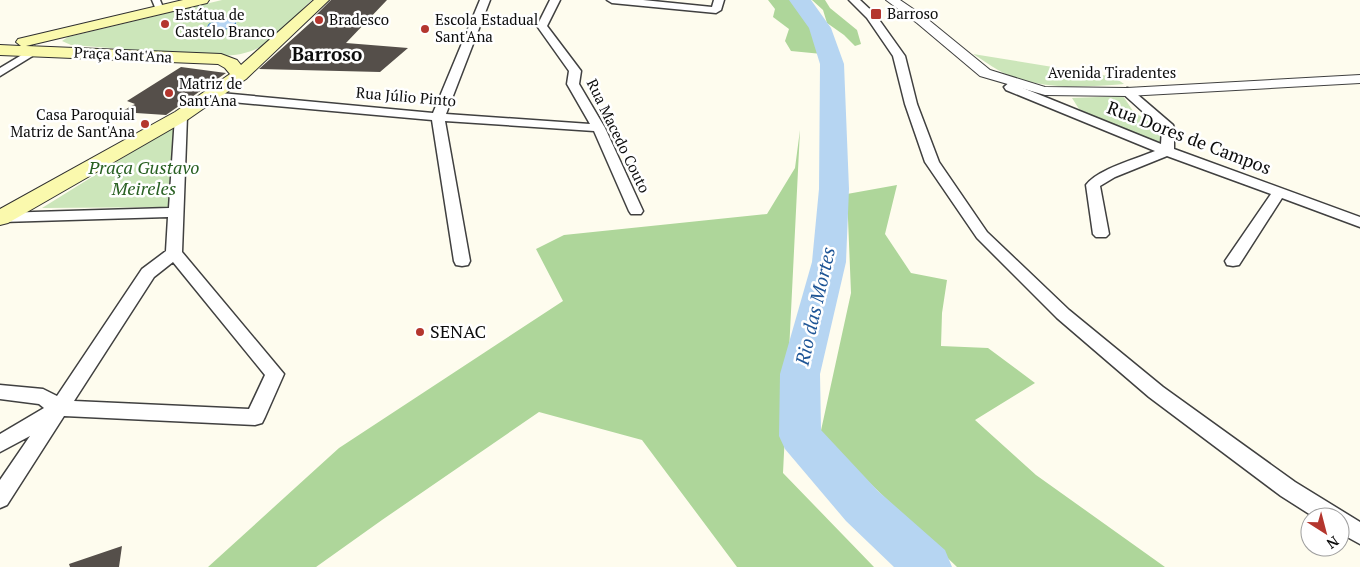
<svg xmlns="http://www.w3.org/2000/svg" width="1360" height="567" viewBox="0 0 1360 567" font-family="'PT Serif',serif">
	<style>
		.green { fill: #cce6ba }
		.forest { fill: #aed69a }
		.water { fill: #b6d5f2; stroke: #4182c4 }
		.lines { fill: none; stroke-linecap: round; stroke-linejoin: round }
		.river { fill: #b6d5f2; fill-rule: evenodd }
		.building { fill: #554f4a }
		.pedestrian-casing { stroke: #404040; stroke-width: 3 }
		.minor-casing { stroke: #404040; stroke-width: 3 }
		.tertiary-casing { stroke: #404040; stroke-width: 2 }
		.secondary-casing { stroke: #2f2f2f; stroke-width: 2 }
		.pedestrian { fill: #fff; fill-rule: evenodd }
		.minor { fill: #fff; fill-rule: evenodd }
		.tertiary { fill: #fff; fill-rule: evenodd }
		.secondary { fill: #faf9ad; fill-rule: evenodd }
		.poi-dot { fill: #b4362e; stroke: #fff; stroke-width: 2 }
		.labels { text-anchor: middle; stroke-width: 5; stroke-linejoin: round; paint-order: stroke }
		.far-poi-label { font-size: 15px; fill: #0d0d0d; stroke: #fff; text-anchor: start }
		.far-street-label { font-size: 15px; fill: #0d0d0d; stroke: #fff }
		.street-label { font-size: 18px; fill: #0d0d0d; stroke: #fff }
		.park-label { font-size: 18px; font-style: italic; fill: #286022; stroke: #fff }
		.poi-label { font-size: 18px; fill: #0d0d0d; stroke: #fff; text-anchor: start }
		.far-district-label { font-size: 19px; font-weight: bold; fill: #0d0d0d; stroke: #fff }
		.water-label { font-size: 19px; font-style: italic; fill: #1e5596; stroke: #fff }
	</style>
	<rect width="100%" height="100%" fill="#fefcee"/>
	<!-- green -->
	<path class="green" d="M222,0H312C294,16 277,40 254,50C227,61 192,54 163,52C133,50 102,47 71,45L62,41L68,37Z
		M973,54L1114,77L1124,84C1087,87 1049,90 1013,77C999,72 986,62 973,54Z
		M1123,96L1133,111L1161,130L1164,137L1157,143L1136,136L1079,109L1072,98Z
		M174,126L171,207L42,208Z"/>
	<!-- forest -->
	<path class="forest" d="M768,0H793L817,38L822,54L791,51L785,41L789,29L773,17L775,9Z
		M812,0H825L830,8L857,30L861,44L855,46L844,35L827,23L823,10Z
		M800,130L783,473L874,567H737L642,440L539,412L382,520L316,567H208L339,448L563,301L536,249L564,235L767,214L795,168Z
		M897,185L885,234L911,273L947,280L942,313L941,346L988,348L1035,383L975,420L1036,475L1165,567H957L820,435L851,293L847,194Z"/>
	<!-- water -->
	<path class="water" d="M221,19H233L236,23C229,30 216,33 207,28L209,24Z"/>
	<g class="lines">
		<!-- river -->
		<path class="river" d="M789,0H811L831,28L844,64L849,189L846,262L820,374L821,430L878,491L945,550L952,567H894L846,521L785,449L779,436L780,374L812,262L819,189L820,64L809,28Z"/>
	</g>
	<!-- building -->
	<path class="building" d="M331,0H387L346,43L408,48L380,72L259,69L318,16H315Z
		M181,67L226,73L166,115L121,112L135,104L127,101Z
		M122,546L119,567H70L69,564Z"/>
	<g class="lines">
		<defs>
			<path id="pedestrian" d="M152,0H160L164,10L163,12H157Z"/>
			<path id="minor" d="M480,0H490L446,114L590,124L567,84L569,71L537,26L550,0H560L547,26L581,71L579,84L605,128L643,211L641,214H631L629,211L594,131L445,121L470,261L468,265L462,266L456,265L454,261L432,120L210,100L204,96L210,92L433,113Z
				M607,0H643L712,7L714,0H724L721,10L716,13L612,3Z
				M849,0H860L875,14L905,56L917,104L939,162L987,232L1069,310L1163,387L1295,482L1360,522V544L1340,533V517H1314L1281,496L1149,397L1057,318L977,238L925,162L905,104L893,56L867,18Z
				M35,47L40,50L39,52L0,76V68Z
				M1015,79L1021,83L1018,86L1161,144L1162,129L1121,92L1127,88L1131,89L1173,125L1174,128V149L1360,217V227L1282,198L1239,265L1233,266L1227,265L1225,261L1271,194L1167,156L1115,177L1100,186L1109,234L1106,237H1096L1093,234L1086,185C1098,169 1136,159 1155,151L1006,90L1004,87L1011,81Z
				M181,112L187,116L182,252L284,374L265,417L262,423L255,425L64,416L7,505L0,508V480L30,436L0,452V434L44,408L39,404L0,399V385L43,389L57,396L142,269L166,251L168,217L2,222L0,221V213L169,208L175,116ZM173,262L265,375L249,409L74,401L154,277Z"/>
			<path id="tertiary" d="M886,0H900L925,17L990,70L1045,87L1127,88L1360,75V83L1127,96L1045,95L980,76L917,23Z"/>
			<path id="secondary" d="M183,0H209L207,3L26,46L221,54L237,60L241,65L314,0H329L246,79L187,120L8,223L0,225V209L175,112L230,74L225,68L218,64L0,55V45L21,46L16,42L18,39Z"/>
		</defs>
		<!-- pedestrian casing -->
		<use href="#pedestrian" class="pedestrian-casing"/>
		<!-- minor casing -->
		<use href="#minor" class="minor-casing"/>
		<!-- tertiary casing -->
		<use href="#tertiary" class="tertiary-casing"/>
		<!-- secondary casing -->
		<use href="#secondary" class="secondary-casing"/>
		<!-- pedestrian -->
		<use href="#pedestrian" class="pedestrian"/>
		<!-- minor -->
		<use href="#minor" class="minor"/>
		<!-- tertiary -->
		<use href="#tertiary" class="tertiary"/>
		<!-- secondary -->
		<use href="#secondary" class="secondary"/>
	</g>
	<!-- markers -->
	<g class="poi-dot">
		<rect x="870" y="8" width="12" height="12" rx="2.5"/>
		<circle cx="319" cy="20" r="5"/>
		<circle cx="165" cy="24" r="5"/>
		<circle cx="425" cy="29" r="5"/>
		<circle cx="169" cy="93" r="5"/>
		<circle cx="145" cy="124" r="5"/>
		<circle cx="420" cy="332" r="5"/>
	</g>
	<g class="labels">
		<!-- far-poi labels -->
		<g class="far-poi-label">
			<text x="887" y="19">Barroso</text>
			<text x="175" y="20">Estátua de<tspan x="175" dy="17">Castelo Branco</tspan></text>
			<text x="329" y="25">Bradesco</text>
			<text x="435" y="25">Escola Estadual<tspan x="435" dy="17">Sant'Ana</tspan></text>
			<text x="179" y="89">Matriz de<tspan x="179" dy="17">Sant'Ana</tspan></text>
			<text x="135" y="120" text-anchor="end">Casa Paroquial<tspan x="135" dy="17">Matriz de Sant'Ana</tspan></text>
		</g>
		<!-- far-street labels -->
		<g class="far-street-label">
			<text transform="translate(123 55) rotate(3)" y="5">Praça Sant'Ana</text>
			<text x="1112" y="78">Avenida Tiradentes</text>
			<text transform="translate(406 97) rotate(5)" y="5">Rua Júlio Pinto</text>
			<text transform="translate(618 136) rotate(64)" y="5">Rua Macedo Couto</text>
		</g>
		<!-- street labels -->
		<g class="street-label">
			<text transform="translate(1189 138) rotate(21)" y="6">Rua Dores de Campos</text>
		</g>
		<!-- park labels -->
		<g class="park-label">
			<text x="144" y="174">Praça Gustavo<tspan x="144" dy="21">Meireles</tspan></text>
		</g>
		<!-- poi labels -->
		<g class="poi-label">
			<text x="430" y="338">SENAC</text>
		</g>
		<!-- far-district labels -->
		<g class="far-district-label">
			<text x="327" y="61">Barroso</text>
		</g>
		<!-- water labels -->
		<g class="water-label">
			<text transform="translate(815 306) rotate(-77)" y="7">Rio das Mortes</text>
		</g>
	</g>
	<!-- north arrow -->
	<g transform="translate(1325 532) rotate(144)"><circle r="24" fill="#ffffff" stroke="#9e9e9e"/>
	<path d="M0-4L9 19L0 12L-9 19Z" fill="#b4362e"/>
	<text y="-8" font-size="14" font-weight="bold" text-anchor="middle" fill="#0d0d0d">N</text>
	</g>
</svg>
